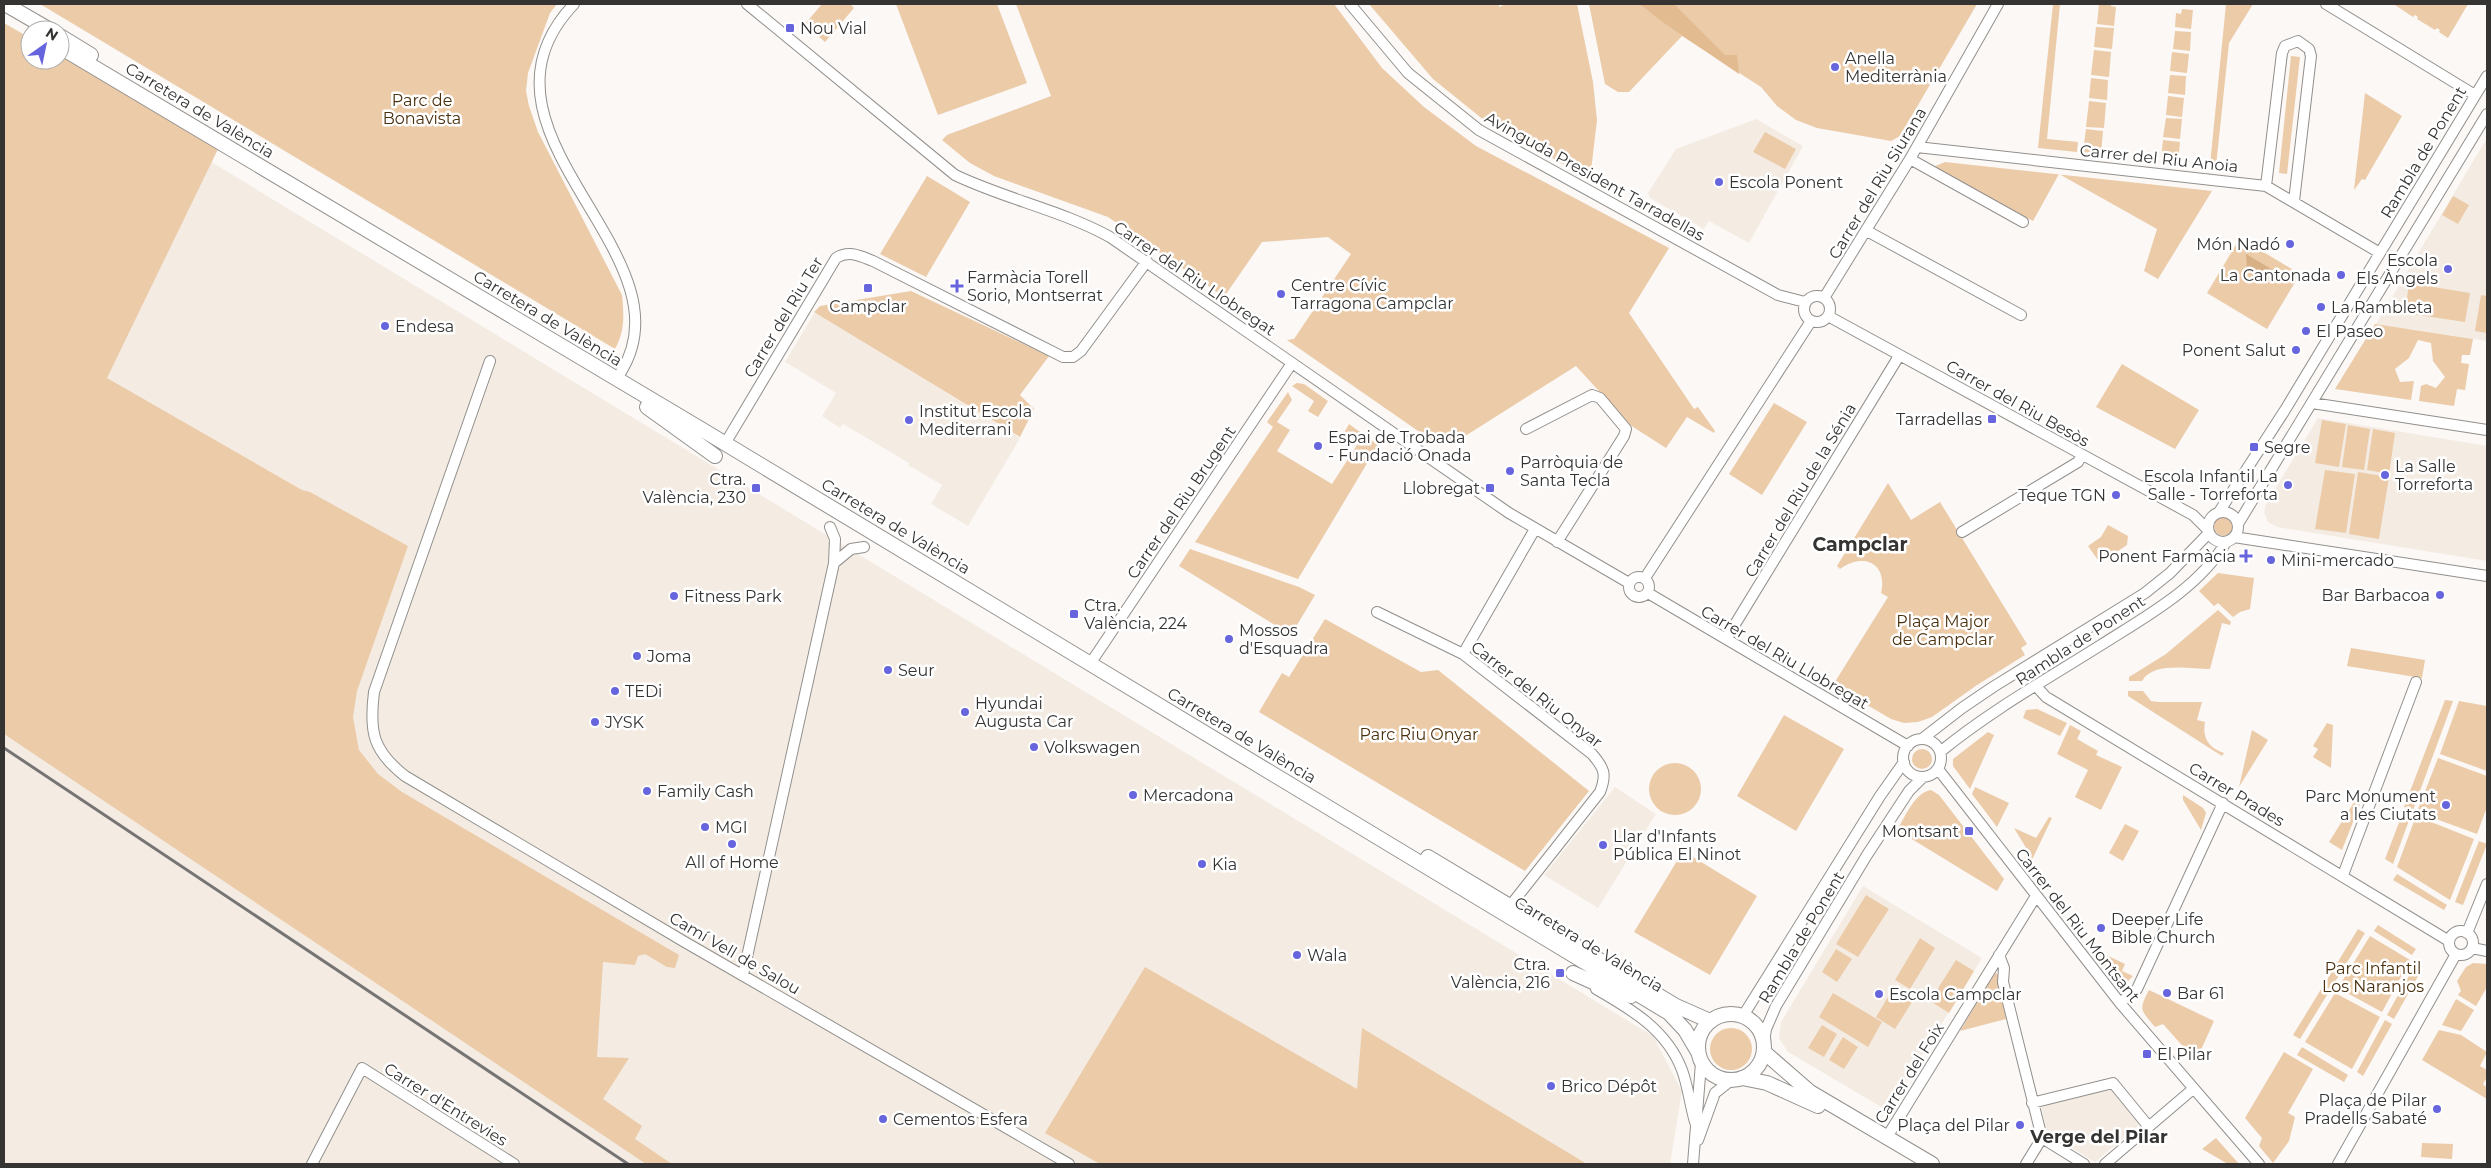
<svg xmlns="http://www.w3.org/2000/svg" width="2491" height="1168" viewBox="0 0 2491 1168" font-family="Montserrat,sans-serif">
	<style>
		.built { fill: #f4ece3 }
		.green { fill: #eccba9 }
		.forest { fill: #e3bb91 }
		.water { fill: #d7b085 }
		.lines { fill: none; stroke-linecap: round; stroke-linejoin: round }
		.street-casing { stroke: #92908d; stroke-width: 12 }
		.secondary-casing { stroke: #92908d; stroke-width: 16 }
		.street { stroke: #fff; stroke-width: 10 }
		.secondary { stroke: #fff; stroke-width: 14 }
		.rail { stroke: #767573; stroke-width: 3 }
		.poi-dot { fill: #6665de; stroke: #fff; stroke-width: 2 }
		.labels { text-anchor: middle; stroke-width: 5; stroke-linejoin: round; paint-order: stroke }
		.poi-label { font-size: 16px; fill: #353433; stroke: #fff; text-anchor: start }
		.park-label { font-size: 16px; fill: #4b300e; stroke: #fff }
		.street-label { font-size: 16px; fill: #353433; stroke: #fff }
		.neighbourhood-label { font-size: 18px; font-weight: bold; fill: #353433; stroke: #fff }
		.quarter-label { font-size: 19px; font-weight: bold; fill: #353433; stroke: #fff }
	</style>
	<rect width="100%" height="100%" fill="#fbf8f6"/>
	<!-- built -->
	<path class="built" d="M4,36L30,60H43L1653,1036L1682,1091L1670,1164H4Z
		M1756,119L1803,146L1749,243L1709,221L1704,229L1650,198L1648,193L1676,149Z
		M2487,138V341L2409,329L2335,389L2376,324Z
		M815,312L1020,438L968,526L931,504L942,485L908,465L909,463L843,424L840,428L822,416L836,393L785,362Z
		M2318,418L2487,446V561L2277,527L2268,522L2264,512L2266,504Z
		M1615,787L1656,814L1598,908L1544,875Z
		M1863,886L1982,958L1893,1103L1883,1108L1788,1052L1779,1038L1781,1022Z
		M2111,1089L2140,1124L2095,1162L2047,1133L2041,1106Z"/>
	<!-- green -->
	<path class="green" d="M40,4H557L550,13L528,73L526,91L529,106L538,132L622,295C624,315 625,331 615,349Z
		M822,4H850L854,8L825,42L805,24Z
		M896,4H997L1027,83L938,115Z
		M1016,4H1334L1382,68L1424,107L1476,146L1669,248L1629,313L1694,409L1698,407L1715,431L1714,433L1687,417L1666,448L1630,425L1576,366L1451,445L1440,438L1434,442L1287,340L1294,339L1351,254L1328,237L1262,242L1224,297L1108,217L994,176L970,163L942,140L947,135L1051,96Z
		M1369,4H1499V7L1506,4H1577L1593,82L1597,120L1590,179L1485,121L1433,79Z
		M1589,4H1977L1900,136L1891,141L1817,128L1796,120L1777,106L1761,87L1682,36L1629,92H1618L1605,84Z
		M2053,4H2060L2047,139L2078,142L2077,152L2038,148Z
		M2099,4H2111V6L2116,7L2114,26L2097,24Z
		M2226,4H2253L2229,43L2216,166L2210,165Z
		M2396,4H2468L2448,38L2439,32L2440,30L2437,28L2435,30L2417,19L2418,17L2415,15L2413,17L2395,5Z
		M2182,9L2193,10L2191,29L2175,27L2176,13L2181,14Z
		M4,23L30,38V60H60V56L64,54L219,147L107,378L302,490L310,492L408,546L357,691L353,717L359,750L378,774L402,792L679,955L675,968L667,967L645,954L638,956L635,965L603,962L597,1057L629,1058L603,1099L642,1126L635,1139L672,1164H646L4,734Z
		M2096,27L2114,28L2112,49L2094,47Z
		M2175,31L2191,32L2190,51L2173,49Z
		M2094,50L2111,52L2109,77L2091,75Z
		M2172,52L2189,54L2187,73L2170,71Z
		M2291,56L2300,57L2287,174L2279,173Z
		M2170,75L2186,76L2185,95L2168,93Z
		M2091,78L2108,80L2107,100L2089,98Z
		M2365,93L2402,116L2365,180L2362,179L2354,190Z
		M2168,96L2184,98L2182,117L2166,115Z
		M2089,101L2106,103L2104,128L2086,127Z
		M2166,118L2182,119L2180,139L2163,137Z
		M2086,129L2103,131L2101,154L2083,152Z
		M1765,132L1796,149L1785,169L1753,152Z
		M2163,140L2180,142L2178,162L2161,160Z
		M1945,162L2212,191L2158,279L2144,271L2157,229L2059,174L2033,221L1933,167Z
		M927,176L970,202L926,277L880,254Z
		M2453,196L2469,205L2458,224L2442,215Z
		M2240,238L2300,274L2267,329L2207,293Z
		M2409,283L2470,293L2465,322L2405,313Z
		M911,291L1049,356L1020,395L1034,409L1020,437L814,312L820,306Z
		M2481,295L2487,296V333L2475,331Z
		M2375,324L2473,339L2470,355H2462L2461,363L2469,364L2465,390L2457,389L2454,406L2419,401L2421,386L2426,384L2436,388L2445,377L2433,361L2431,343L2418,340L2409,358L2395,369L2400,382L2414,381L2411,400L2335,389Z
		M2122,364L2199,410L2175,449L2096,407Z
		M1297,383L1304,384L1328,401L1318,417L1308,411L1314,401L1292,386Z
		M1288,392L1292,400L1277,422L1290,430L1277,451L1332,484L1359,442L1344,433L1349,424L1378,445L1298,579L1195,542L1273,427L1267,422Z
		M1774,403L1807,422L1762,495L1729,474Z
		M2322,420L2346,424L2339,467L2315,463Z
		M2348,425L2370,429L2364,470L2342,467Z
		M2373,429L2395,433L2389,474L2367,470Z
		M2325,470L2355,474L2346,533L2315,529Z
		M2358,472L2389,477L2379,539L2349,534Z
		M1888,483L1911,520L1940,502L2027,644L2021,648L2025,655L1977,685L1932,717L1918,722L1904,723L1891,719L1833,685L1888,597L1881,593C1888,563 1863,552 1840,569L1837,566Z
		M2214 526a10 10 0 1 1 20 0a10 10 0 1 1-20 0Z
		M2108,525L2128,536L2127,545L2100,563L2088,546L2101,537Z
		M1190,549L1299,587L1315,595L1291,635L1179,566Z
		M2218,573L2254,578L2250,609L2240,612L2233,617L2218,603L2214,606L2199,591Z
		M2218,610L2231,622L2230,625L2222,623L2210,669C2190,669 2153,661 2142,681H2129V677L2166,654Z
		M1325,619L1421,672L1438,670L1589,791L1525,871L1259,712L1282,673L1289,677Z
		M2351,648L2425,660L2422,678L2347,666Z
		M2128,691H2143L2151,701L2158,702H2202L2197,720L2205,722C2202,738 2209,748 2224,753L2222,756L2128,696Z
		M2445,700L2453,701L2413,810L2404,807Z
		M2459,701L2487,706V771L2440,754Z
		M2037,709L2067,723L2060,736L2023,718L2026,710Z
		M1784,715L1844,749L1796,831L1737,796Z
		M2327,723L2333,725L2331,768L2313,757L2318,749L2313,746Z
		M2070,725L2081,731L2077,739L2098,751L2096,755L2122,767L2101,810L2075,797L2088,770L2057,754Z
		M2252,730L2268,740L2239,787Z
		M1988,732L1994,735L1970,789L1953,766V759Z
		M1912 759a10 10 0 1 1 20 0a10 10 0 1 1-20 0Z
		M2438,758L2487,776V807L2477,834L2417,812Z
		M1649 789a26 26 0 1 1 52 0a26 26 0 1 1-52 0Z
		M1975,787L2009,803L1997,827L1972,794Z
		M1931,790L1939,795L2004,879L1997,891L1897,830C1906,816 1914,793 1931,790Z
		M2183,795L2203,808L2206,813L2201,830L2183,800Z
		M2358,796L2362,799L2342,850L2329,842Z
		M2403,812L2411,815L2393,864L2385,859Z
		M2416,816L2474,839L2450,900L2397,867Z
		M2049,817L2052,818L2028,868L2023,862L2028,851L2014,828L2036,838Z
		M2125,824L2139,831L2123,861L2109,853Z
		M2479,841L2487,844L2463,905L2455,902Z
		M1683,851L1757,896L1710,975L1634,932Z
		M2397,874L2447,905L2444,910L2393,880Z
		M1866,895L1889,909L1858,957L1836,944Z
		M2378,925L2416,949L2412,955L2374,931Z
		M2358,929L2365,933L2300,1039L2293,1035Z
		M2370,936L2410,960L2382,1012L2338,988Z
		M1920,938L1935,948L1910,989L1895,980Z
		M1836,949L1852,959L1837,982L1822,972Z
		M2102,953L2125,964L2122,971L2133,976L2127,982L2120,983L2114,980L2098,960Z
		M1956,960L1974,971L1949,1013L1930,1001Z
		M2473,963L2487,964V987L2476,1006L2458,995L2461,991L2457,981L2466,967Z
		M2415,965L2422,969L2394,1019L2387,1015Z
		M1145,967L1357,1089L1362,1028L1587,1164H1100L1045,1133Z
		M1995,973L1999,975L2006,1019L1960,1031Z
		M1894,987L1914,999L1895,1029L1876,1017Z
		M2149,990L2214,1021L2196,1061L2163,1024L2155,1027C2141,1010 2138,1011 2149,990Z
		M1833,993L1882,1022L1868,1047L1819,1017Z
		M2335,993L2380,1017L2352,1069L2305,1042Z
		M2456,999L2474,1010L2461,1031L2442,1025Z
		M2385,1020L2392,1024L2363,1076L2357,1072Z
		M1822,1025L1837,1034L1824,1057L1808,1048Z
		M1710 1049a21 21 0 1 1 42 0a21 21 0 1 1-42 0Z
		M2439,1030L2461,1035L2487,1052L2480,1066L2487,1070V1077L2483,1084L2487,1088V1099L2422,1060Z
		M1843,1037L1858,1047L1844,1069L1829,1060Z
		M2302,1047L2348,1075L2344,1082L2297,1055Z
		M2284,1052L2313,1069L2288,1113L2295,1117L2289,1141L2273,1163L2259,1146L2262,1138L2245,1118Z
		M2216,1138L2239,1164H2228L2202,1149Z
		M2422,1143L2453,1144L2452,1159L2421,1157Z"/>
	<!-- forest -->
	<path class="forest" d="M1640,4H1674L1725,55H1737L1739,74L1661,21Z"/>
	<!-- water -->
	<path class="water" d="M2246,254L2283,276L2270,283L2256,280L2247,269Z"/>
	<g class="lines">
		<defs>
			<path id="street" d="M574,4C453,132 695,253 621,372
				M747,4L955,175C1005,199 1061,210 1110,237L1509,513L1629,583
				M1350,4L1408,73L1479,130L1778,295L1805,302
				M2326,4L2475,95
				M1917,147L2266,186L2380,253
				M1910,159L2023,222
				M2266,186L2282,53L2285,46L2298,41L2309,49L2311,56L2294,201
				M1867,231L2021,315
				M1804 309a13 13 0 1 1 26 0a13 13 0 1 1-26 0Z
				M1824,298L1910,159L1998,4
				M1828,316L2193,515L2208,530
				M490,361L374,692C369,732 373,751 405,776L683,941L1069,1164
				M2312,403L2487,430
				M1526,429L1592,395L1600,398L1626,429L1624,436L1557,542
				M729,437L836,258C849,250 860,256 873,261L1063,357H1073L1081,351L1147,261
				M2219,512L2285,410L2487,76
				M2208 527a15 15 0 1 1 30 0a15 15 0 1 1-30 0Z
				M2238,524L2487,114
				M830,527L835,539L834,563L851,549L864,547
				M1962,532L2078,462L2082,455
				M2234,537L2487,576
				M1629 587a10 10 0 1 1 20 0a10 10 0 1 1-20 0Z
				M1645,578L1811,321
				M1648,593L1908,746
				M1377,612L1463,654L1592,754C1604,768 1607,774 1600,792L1510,906
				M1726,639L1899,356
				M1463,654L1535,529
				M1094,658L1292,363
				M2036,686L2046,697L2449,941
				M1922,739L1962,708L1993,687L2145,593L2170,573L2209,533
				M1903 758a19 19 0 1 1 38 0a19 19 0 1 1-38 0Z
				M1940,752C1990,711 2047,679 2101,645C2145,617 2199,588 2226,542
				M1938,769L2120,1003L2259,1164
				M2343,875L2416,682
				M2449 943a12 12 0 1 1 24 0a12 12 0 1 1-24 0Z
				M2467,933L2487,884
				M2472,948L2487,951
				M1999,955L2004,968L2003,982L2042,1138
				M743,975L834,563
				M1596,989C1631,1009 1667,1030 1682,1070C1688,1086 1690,1105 1695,1122
				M2120,1003L2137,989L2223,803
				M1743,1016L1880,796L1904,762
				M1764,1043L1766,1029L1776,1006L1867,855L1909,791L1923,777
				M2032,1103L2113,1083L2149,1127
				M1887,1137L2036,896
				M2042,1138L2084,1164
				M1698,1140L1715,1093L1730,1081
				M312,1164L362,1068L514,1164
				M1693,1164L1701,1063
				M2026,1164L2042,1138
				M2105,1164L2193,1089
				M2338,1164L2456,954"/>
			<path id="secondary" d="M5,4L50,30
				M60,36L91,55
				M60,47L706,432L1669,1013L1685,1030L1698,1052
				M647,407L715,456
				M1428,857L1676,1006L1710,1021
				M1573,973L1608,989L1631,996
				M1698 1047a33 33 0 1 1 66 0a33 33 0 1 1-66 0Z
				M1764,1052L1810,1092L1932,1164
				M1742,1078L1767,1083L1818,1106"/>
		</defs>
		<!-- street casing -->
		<use href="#street" class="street-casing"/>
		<!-- secondary casing -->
		<use href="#secondary" class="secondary-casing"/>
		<!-- street -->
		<use href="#street" class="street"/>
		<!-- secondary -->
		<use href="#secondary" class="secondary"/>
		<!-- rail -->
		<path class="rail" d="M4,748L628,1164"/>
	</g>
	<!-- markers -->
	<g class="poi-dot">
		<rect x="785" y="23" width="10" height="10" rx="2.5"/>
		<circle cx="1835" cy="67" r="5"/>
		<circle cx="1719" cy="182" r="5"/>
		<circle cx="2290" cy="244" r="5"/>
		<circle cx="2448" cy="269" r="5"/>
		<circle cx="2341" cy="275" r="5"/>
		<path d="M954.5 278.5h5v5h5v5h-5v5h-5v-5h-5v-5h5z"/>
		<rect x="863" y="283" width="10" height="10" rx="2.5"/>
		<circle cx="1281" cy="294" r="5"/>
		<circle cx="2321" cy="307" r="5"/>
		<circle cx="385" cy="326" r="5"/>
		<circle cx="2306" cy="331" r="5"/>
		<circle cx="2296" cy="350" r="5"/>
		<rect x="1987" y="414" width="10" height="10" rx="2.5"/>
		<circle cx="909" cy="420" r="5"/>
		<circle cx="1318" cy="446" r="5"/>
		<rect x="2249" y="442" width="10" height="10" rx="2.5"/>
		<circle cx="1510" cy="471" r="5"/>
		<circle cx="2385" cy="475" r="5"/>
		<circle cx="2288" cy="485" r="5"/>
		<rect x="751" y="483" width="10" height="10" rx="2.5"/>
		<rect x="1485" y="483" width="10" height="10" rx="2.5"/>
		<circle cx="2116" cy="495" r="5"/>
		<path d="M2243.5 548.5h5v5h5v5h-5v5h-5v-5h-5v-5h5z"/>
		<circle cx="2271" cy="560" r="5"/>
		<circle cx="2440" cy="595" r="5"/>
		<circle cx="674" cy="596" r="5"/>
		<rect x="1069" y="609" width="10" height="10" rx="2.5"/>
		<circle cx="1229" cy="639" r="5"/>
		<circle cx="637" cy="656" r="5"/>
		<circle cx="888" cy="670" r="5"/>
		<circle cx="615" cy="691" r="5"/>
		<circle cx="965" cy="712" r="5"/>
		<circle cx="595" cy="722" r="5"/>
		<circle cx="1034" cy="747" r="5"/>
		<circle cx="647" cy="791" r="5"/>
		<circle cx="1133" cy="795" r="5"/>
		<circle cx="2446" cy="805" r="5"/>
		<circle cx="705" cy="827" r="5"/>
		<rect x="1964" y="826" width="10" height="10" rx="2.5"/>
		<circle cx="732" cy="844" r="5"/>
		<circle cx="1603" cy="845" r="5"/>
		<circle cx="1202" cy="864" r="5"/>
		<circle cx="2101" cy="928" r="5"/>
		<circle cx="1297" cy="955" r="5"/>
		<rect x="1555" y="968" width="10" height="10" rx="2.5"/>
		<circle cx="2167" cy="993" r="5"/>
		<circle cx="1879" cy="994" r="5"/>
		<rect x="2142" y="1049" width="10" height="10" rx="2.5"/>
		<circle cx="1551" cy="1086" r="5"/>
		<circle cx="2437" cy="1109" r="5"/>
		<circle cx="883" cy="1119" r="5"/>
		<circle cx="2020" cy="1125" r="5"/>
	</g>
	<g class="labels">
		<!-- poi labels -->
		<g class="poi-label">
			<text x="800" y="34">Nou Vial</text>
			<text x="1845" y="64">Anella<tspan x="1845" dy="18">Mediterrània</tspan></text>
			<text x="1729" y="188">Escola Ponent</text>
			<text x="2280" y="250" text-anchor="end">Món Nadó</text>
			<text x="2438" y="266" text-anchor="end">Escola<tspan x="2438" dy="18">Els Àngels</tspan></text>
			<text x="2331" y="281" text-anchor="end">La Cantonada</text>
			<text x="967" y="283">Farmàcia Torell<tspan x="967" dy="18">Sorio, Montserrat</tspan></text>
			<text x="1291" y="291">Centre Cívic<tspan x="1291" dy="18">Tarragona Campclar</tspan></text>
			<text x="868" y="312" text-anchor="middle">Campclar</text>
			<text x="2331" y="313">La Rambleta</text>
			<text x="395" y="332">Endesa</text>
			<text x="2316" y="337">El Paseo</text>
			<text x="2286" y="356" text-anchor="end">Ponent Salut</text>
			<text x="919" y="417">Institut Escola<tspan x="919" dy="18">Mediterrani</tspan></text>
			<text x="1982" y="425" text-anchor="end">Tarradellas</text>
			<text x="1328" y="443">Espai de Trobada<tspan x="1328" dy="18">- Fundació Onada</tspan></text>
			<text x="2264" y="453">Segre</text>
			<text x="1520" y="468">Parròquia de<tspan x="1520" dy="18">Santa Tecla</tspan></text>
			<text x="2395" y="472">La Salle<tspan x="2395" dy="18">Torreforta</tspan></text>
			<text x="2278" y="482" text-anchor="end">Escola Infantil La<tspan x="2278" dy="18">Salle - Torreforta</tspan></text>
			<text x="746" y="485" text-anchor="end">Ctra.<tspan x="746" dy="18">València, 230</tspan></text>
			<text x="1480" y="494" text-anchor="end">Llobregat</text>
			<text x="2106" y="501" text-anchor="end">Teque TGN</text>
			<text x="2236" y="562" text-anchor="end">Ponent Farmàcia</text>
			<text x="2281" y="566">Mini-mercado</text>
			<text x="2430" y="601" text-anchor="end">Bar Barbacoa</text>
			<text x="684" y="602">Fitness Park</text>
			<text x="1084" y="611">Ctra.<tspan x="1084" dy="18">València, 224</tspan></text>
			<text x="1239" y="636">Mossos<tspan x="1239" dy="18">d'Esquadra</tspan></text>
			<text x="647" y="662">Joma</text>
			<text x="898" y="676">Seur</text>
			<text x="625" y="697">TEDi</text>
			<text x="975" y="709">Hyundai<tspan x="975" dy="18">Augusta Car</tspan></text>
			<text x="605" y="728">JYSK</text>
			<text x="1044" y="753">Volkswagen</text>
			<text x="657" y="797">Family Cash</text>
			<text x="1143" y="801">Mercadona</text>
			<text x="2436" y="802" text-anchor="end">Parc Monument<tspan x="2436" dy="18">a les Ciutats</tspan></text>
			<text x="715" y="833">MGI</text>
			<text x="1959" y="837" text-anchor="end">Montsant</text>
			<text x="1613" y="842">Llar d'Infants<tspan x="1613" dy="18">Pública El Ninot</tspan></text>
			<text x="732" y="868" text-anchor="middle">All of Home</text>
			<text x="1212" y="870">Kia</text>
			<text x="2111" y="925">Deeper Life<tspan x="2111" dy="18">Bible Church</tspan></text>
			<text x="1307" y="961">Wala</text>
			<text x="1550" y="970" text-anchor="end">Ctra.<tspan x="1550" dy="18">València, 216</tspan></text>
			<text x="2177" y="999">Bar 61</text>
			<text x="1889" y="1000">Escola Campclar</text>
			<text x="2157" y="1060">El Pilar</text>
			<text x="1561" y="1092">Brico Dépôt</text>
			<text x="2427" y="1106" text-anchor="end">Plaça de Pilar<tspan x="2427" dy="18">Pradells Sabaté</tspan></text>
			<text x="893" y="1125">Cementos Esfera</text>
			<text x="2010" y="1131" text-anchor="end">Plaça del Pilar</text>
		</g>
		<!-- park labels -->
		<g class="park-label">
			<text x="422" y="106">Parc de<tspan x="422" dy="18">Bonavista</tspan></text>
			<text x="1943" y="627">Plaça Major<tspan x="1943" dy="18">de Campclar</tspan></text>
			<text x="1419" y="740">Parc Riu Onyar</text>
			<text x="2373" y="974">Parc Infantil<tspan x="2373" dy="18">Los Naranjos</tspan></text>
		</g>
		<!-- street labels -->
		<g class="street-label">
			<text transform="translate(200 110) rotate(31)" y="6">Carretera de València</text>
			<text transform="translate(2423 152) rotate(-59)" y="6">Rambla de Ponent</text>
			<text transform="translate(2159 158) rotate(6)" y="6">Carrer del Riu Anoia</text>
			<text transform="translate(1595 176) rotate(29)" y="6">Avinguda President Tarradellas</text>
			<text transform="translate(1877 183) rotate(-59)" y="6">Carrer del Riu Siurana</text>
			<text transform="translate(1195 278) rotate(34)" y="6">Carrer del Riu Llobregat</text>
			<text transform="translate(783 317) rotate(-59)" y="6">Carrer del Riu Ter</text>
			<text transform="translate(548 318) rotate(31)" y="6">Carretera de València</text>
			<text transform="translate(2018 403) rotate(29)" y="6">Carrer del Riu Besòs</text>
			<text transform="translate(1800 490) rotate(-59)" y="6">Carrer del Riu de la Sénia</text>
			<text transform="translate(1181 502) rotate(-56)" y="6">Carrer del Riu Brugent</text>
			<text transform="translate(896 526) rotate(31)" y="6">Carretera de València</text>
			<text transform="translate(2080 640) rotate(-33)" y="6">Rambla de Ponent</text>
			<text transform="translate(1785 657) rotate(30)" y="6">Carrer del Riu Llobregat</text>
			<text transform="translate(1537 694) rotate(38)" y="6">Carrer del Riu Onyar</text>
			<text transform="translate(1242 735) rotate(31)" y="6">Carretera de València</text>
			<text transform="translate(2237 794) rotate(31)" y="6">Carrer Prades</text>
			<text transform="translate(2078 925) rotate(52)" y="6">Carrer del Riu Montsant</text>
			<text transform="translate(1801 937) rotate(-59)" y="6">Rambla de Ponent</text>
			<text transform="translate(1589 944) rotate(31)" y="6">Carretera de València</text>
			<text transform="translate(735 953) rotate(30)" y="6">Camí Vell de Salou</text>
			<text transform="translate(1909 1073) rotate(-58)" y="6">Carrer del Foix</text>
			<text transform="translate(446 1104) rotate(32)" y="6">Carrer d'Entrevies</text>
		</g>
		<!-- neighbourhood labels -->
		<g class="neighbourhood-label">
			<text x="2099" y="1143">Verge del Pilar</text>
		</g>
		<!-- quarter labels -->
		<g class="quarter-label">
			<text x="1860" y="551">Campclar</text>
		</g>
	</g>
	<!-- border -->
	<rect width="2491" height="1168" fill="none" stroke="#353433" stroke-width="10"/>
	<!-- north arrow -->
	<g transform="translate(45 45) rotate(33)"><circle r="24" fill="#ffffff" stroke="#aeaead"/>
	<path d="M0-4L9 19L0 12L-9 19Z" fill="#6665de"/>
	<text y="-8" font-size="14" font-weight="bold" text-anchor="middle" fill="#353433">N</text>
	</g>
</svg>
